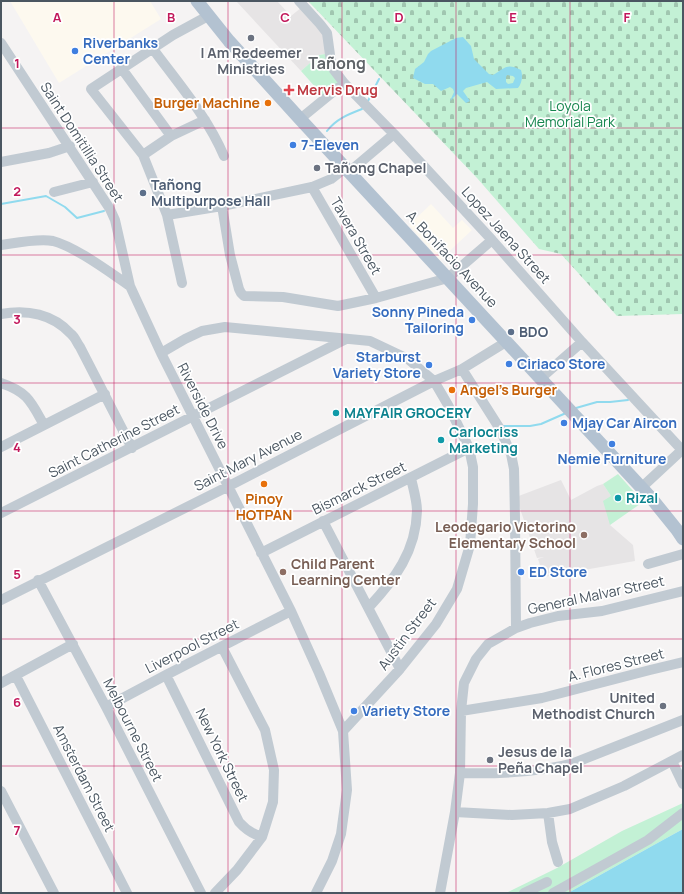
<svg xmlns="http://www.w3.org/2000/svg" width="684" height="894" viewBox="0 0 684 894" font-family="Manrope,sans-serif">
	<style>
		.commercial { fill: #fdf9ef }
		.education { fill: #e6e4e5 }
		.green { fill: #c3f1d5 }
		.cemetery { fill: url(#cemetery-stones) }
		.water { fill: #90daee; fill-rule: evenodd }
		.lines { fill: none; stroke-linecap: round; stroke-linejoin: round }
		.stream { stroke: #90daee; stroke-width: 2 }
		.minor { stroke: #c1cad2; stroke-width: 10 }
		.major { stroke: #b3c2d1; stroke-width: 13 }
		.grid { fill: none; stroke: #c2185b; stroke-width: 1; stroke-opacity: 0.55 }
		.worship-dot { fill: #6b7280; stroke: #fff; stroke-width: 1.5 }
		.shop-dot { fill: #3f7fe0; stroke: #fff; stroke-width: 1.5 }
		.health-dot { fill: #e0444e; stroke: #fff; stroke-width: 1.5 }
		.food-dot { fill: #e8710a; stroke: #fff; stroke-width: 1.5 }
		.service-dot { fill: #5c6f8a; stroke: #fff; stroke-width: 1.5 }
		.culture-dot { fill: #0f9aa8; stroke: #fff; stroke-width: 1.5 }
		.education-dot { fill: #8d6e63; stroke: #fff; stroke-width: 1.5 }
		.labels { text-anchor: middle; stroke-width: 3.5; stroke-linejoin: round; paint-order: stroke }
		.shop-label { font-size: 14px; font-weight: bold; fill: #366cbe; stroke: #fff; text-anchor: start }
		.worship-label { font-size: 14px; font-weight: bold; fill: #5b616d; stroke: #fff; text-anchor: start }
		.health-label { font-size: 14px; font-weight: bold; fill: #be3a42; stroke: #fff; text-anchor: start }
		.food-label { font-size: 14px; font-weight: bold; fill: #c56008; stroke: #fff; text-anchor: end }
		.park-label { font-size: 14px; fill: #17864f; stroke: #fff }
		.street-label { font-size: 14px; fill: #4a5661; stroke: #fff }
		.service-label { font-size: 14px; font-weight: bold; fill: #4e5e75; stroke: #fff; text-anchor: start }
		.culture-label { font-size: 14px; font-weight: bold; fill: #0d838f; stroke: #fff; text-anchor: start }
		.education-label { font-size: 14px; font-weight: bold; fill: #785e54; stroke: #fff; text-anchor: end }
		.quarter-label { font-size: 16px; font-weight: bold; fill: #5f6368; stroke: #fff }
		.grid-label { font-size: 13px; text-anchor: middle; font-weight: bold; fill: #c2185b; stroke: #fff; stroke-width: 3.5; stroke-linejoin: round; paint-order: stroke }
	</style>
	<defs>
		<pattern id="cemetery-stones" width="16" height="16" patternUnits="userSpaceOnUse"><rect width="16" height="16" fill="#c3f1d5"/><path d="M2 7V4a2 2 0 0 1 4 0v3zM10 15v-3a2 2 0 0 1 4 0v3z" fill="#a0c6b0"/></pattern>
	</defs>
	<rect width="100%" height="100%" fill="#f5f3f3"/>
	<!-- commercial -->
	<path class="commercial" d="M10,1H150L161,19L59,83Z
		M431,204L453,228L462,220L472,230L440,260L409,225Z"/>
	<!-- education -->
	<path class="education" d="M236,1H277L291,16L302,7L325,34V54L319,55L301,71Z
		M561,480L571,500L597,486L603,484L611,496L610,525L633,545L635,561L544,577L538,559L544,557L537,558L516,497Z"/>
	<!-- green -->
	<path class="green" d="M325,54L341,83L324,97L301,71L319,55Z
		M618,474L643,502L610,525L603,501L611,496L603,484Z
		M683,803V829L652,846L568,893H506L557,868L622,831Z"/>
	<!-- cemetery -->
	<path class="cemetery" d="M308,1H683V314L617,316L561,254L539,249L477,178Z"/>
	<!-- water -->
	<path class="water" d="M463,37L471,46L474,59L489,74L493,75C504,69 506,62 521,70C523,76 522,83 518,88L496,89L487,82L466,88L463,91L470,101L466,103L457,94L450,101L454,92L453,89L450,87L441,91L433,84H425L413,78L415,69L424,62L428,54L431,51L456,38ZM507,75L513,76L515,78L513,83L508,84L506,82V77Z
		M683,829V893H568L652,846Z"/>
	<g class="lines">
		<!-- stream -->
		<path class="stream" d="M368,101L379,79
			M327,131C336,119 349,114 362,109
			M1,204L46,196L65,207L77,218L104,211
			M576,408L597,402H610L628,400
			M502,426H530L541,424L566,413"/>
		<!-- minor -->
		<path class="minor" d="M299,1L320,24L327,33L331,62L334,70L344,83L394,134L492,240L582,342L683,451
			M1,43L110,209L115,220L130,286L161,353L291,611L319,673L343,731L347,790L341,834L332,861L316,893
			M153,49C178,83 207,116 224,156
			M122,69L171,136
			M300,119L344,83
			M143,155L171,136L205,120
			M1,162L49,153L70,146
			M349,172L394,134
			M312,187L376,298
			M54,192L93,182
			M222,206L230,255L239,289L241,293L244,296L283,297L338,306L376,298L448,278L492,240
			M167,215L222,206L312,187L331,179L345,168
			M1,245C15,243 39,238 53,241C76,247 109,272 130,286
			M182,283L167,215L143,155L91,89L173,35L208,16
			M1,314C27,309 53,314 71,334C75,337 77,343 80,347L132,448
			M161,353L185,339L202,331L225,327L370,341L408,359L434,381L448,405L469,448L473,467V504L470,545L457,589L436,624L400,669L343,731
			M462,369L500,429L511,454L514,469L515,518L516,628
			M541,378L582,342
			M1,383C28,392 31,402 44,425
			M1,447L105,394
			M641,488L682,450
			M1,513L346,339
			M323,521L400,669
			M261,553L469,448
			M648,564L683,554
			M38,580L106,707L201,893
			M1,600L229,486L434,381L462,369L506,342
			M369,607C395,579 416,551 417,511C417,500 413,488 411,478
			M166,675L239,822C246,830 252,834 262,837
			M16,676L127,893
			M1,683L73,644
			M106,707L166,675L291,611
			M461,711L542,698L650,670L683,662
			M672,761L683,784
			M460,773C498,774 537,773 574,763L683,720
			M1,791L54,893
			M455,812L512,815L548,813L570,809L624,786L683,755
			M548,813L552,842L558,862
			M215,893L237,870L262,837L273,802L274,770L265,730L222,647
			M440,893L455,812L460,773L461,711L464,683L476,659L488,644L516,628L530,623L558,616L602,611L683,591
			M524,893L547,882
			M553,893L648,840L683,813"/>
		<!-- major -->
		<path class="major" d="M197,1L229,41L300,119L652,499L677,530L683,539"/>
	</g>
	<!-- grid -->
	<path class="grid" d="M114,1V893M228,1V893M342,1V893M456,1V893M570,1V893M1,128H683M1,255H683M1,383H683M1,511H683M1,639H683M1,766H683"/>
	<!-- markers -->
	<g class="worship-dot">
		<circle cx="251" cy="38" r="4"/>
		<circle cx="317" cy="168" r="4"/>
		<circle cx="663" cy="706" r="4"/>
		<circle cx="490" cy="760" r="4"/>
	</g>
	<g class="shop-dot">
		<circle cx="75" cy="51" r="4"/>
		<circle cx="293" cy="145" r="4"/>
		<circle cx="472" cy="320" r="4"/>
		<circle cx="509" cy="364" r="4"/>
		<circle cx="429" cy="365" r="4"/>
		<circle cx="564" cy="423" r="4"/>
		<circle cx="612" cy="444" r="4"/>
		<circle cx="521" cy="572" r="4"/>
		<circle cx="354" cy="711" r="4"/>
	</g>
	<path class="health-dot" d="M287 84h4v4h4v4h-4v4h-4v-4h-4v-4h4z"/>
	<g class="food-dot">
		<circle cx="268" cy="103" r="4"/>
		<circle cx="452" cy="390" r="4"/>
		<circle cx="264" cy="484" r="4"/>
	</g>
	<g class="service-dot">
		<circle cx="143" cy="193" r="4"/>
		<circle cx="511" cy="332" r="4"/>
	</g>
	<g class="culture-dot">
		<circle cx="336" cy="413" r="4"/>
		<circle cx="441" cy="440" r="4"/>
		<circle cx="618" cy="498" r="4"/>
	</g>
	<g class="education-dot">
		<circle cx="584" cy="535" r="4"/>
		<circle cx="283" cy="572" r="4"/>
	</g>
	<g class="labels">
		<!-- shop labels -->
		<g class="shop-label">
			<text x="83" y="48">Riverbanks<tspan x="83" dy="16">Center</tspan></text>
			<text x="301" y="150">7-Eleven</text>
			<text x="464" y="317" text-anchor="end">Sonny Pineda<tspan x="464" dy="16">Tailoring</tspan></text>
			<text x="421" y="362" text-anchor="end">Starburst<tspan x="421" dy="16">Variety Store</tspan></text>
			<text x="517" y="369">Ciriaco Store</text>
			<text x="572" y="428">Mjay Car Aircon</text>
			<text x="612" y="464" text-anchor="middle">Nemie Furniture</text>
			<text x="529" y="577">ED Store</text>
			<text x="362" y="716">Variety Store</text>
		</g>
		<!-- worship labels -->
		<g class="worship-label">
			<text x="251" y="58" text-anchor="middle">I Am Redeemer<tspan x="251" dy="16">Ministries</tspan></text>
			<text x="325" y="173">Tañong Chapel</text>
			<text x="655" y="703" text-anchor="end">United<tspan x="655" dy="16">Methodist Church</tspan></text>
			<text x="498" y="757">Jesus de la<tspan x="498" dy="16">Peña Chapel</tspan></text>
		</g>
		<!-- health labels -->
		<g class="health-label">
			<text x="297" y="95">Mervis Drug</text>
		</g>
		<!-- food labels -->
		<g class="food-label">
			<text x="260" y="108">Burger Machine</text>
			<text x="460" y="395" text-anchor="start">Angel's Burger</text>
			<text x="264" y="504" text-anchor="middle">Pinoy<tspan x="264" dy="16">HOTPAN</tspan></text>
		</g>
		<!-- park labels -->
		<g class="park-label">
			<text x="570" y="111">Loyola<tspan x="570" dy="16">Memorial Park</tspan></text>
		</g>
		<!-- street labels -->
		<g class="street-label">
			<text transform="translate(82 142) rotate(57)" y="5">Saint Domitillia Street</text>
			<text transform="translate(506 235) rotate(48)" y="5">Lopez Jaena Street</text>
			<text transform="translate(356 236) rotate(60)" y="5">Tavera Street</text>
			<text transform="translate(452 259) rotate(47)" y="5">A. Bonifacio Avenue</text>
			<text transform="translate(203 406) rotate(63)" y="5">Riverside Drive</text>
			<text transform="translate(114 441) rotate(-27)" y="5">Saint Catherine Street</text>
			<text transform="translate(248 460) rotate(-27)" y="5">Saint Mary Avenue</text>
			<text transform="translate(359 488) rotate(-26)" y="5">Bismarck Street</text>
			<text transform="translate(596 595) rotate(-12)" y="5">General Malvar Street</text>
			<text transform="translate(407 634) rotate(-53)" y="5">Austin Street</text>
			<text transform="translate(192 646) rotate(-27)" y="5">Liverpool Street</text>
			<text transform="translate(616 665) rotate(-14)" y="5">A. Flores Street</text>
			<text transform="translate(133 730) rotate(63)" y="5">Melbourne Street</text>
			<text transform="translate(222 755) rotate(64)" y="5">New York Street</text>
			<text transform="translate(84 778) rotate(63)" y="5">Amsterdam Street</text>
		</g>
		<!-- service labels -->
		<g class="service-label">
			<text x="151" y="190">Tañong<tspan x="151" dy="16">Multipurpose Hall</tspan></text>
			<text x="519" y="337">BDO</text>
		</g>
		<!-- culture labels -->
		<g class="culture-label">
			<text x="344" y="418">MAYFAIR GROCERY</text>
			<text x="449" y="437">Carlocriss<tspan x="449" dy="16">Marketing</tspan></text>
			<text x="626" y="503">Rizal</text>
		</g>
		<!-- education labels -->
		<g class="education-label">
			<text x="576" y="532">Leodegario Victorino<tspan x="576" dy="16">Elementary School</tspan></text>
			<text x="291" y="569" text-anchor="start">Child Parent<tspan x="291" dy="16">Learning Center</tspan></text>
		</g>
		<!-- quarter labels -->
		<g class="quarter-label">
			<text x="337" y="69">Tañong</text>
		</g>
	</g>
	<g class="grid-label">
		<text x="57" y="22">A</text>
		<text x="171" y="22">B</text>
		<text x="285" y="22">C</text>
		<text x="399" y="22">D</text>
		<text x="513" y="22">E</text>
		<text x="627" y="22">F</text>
		<text x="17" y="68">1</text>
		<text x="17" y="196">2</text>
		<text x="17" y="324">3</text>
		<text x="17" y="452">4</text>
		<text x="17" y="579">5</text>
		<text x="17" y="707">6</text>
		<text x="17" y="835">7</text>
	</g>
	<!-- border -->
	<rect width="684" height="894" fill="none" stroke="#4a5661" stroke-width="4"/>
</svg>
